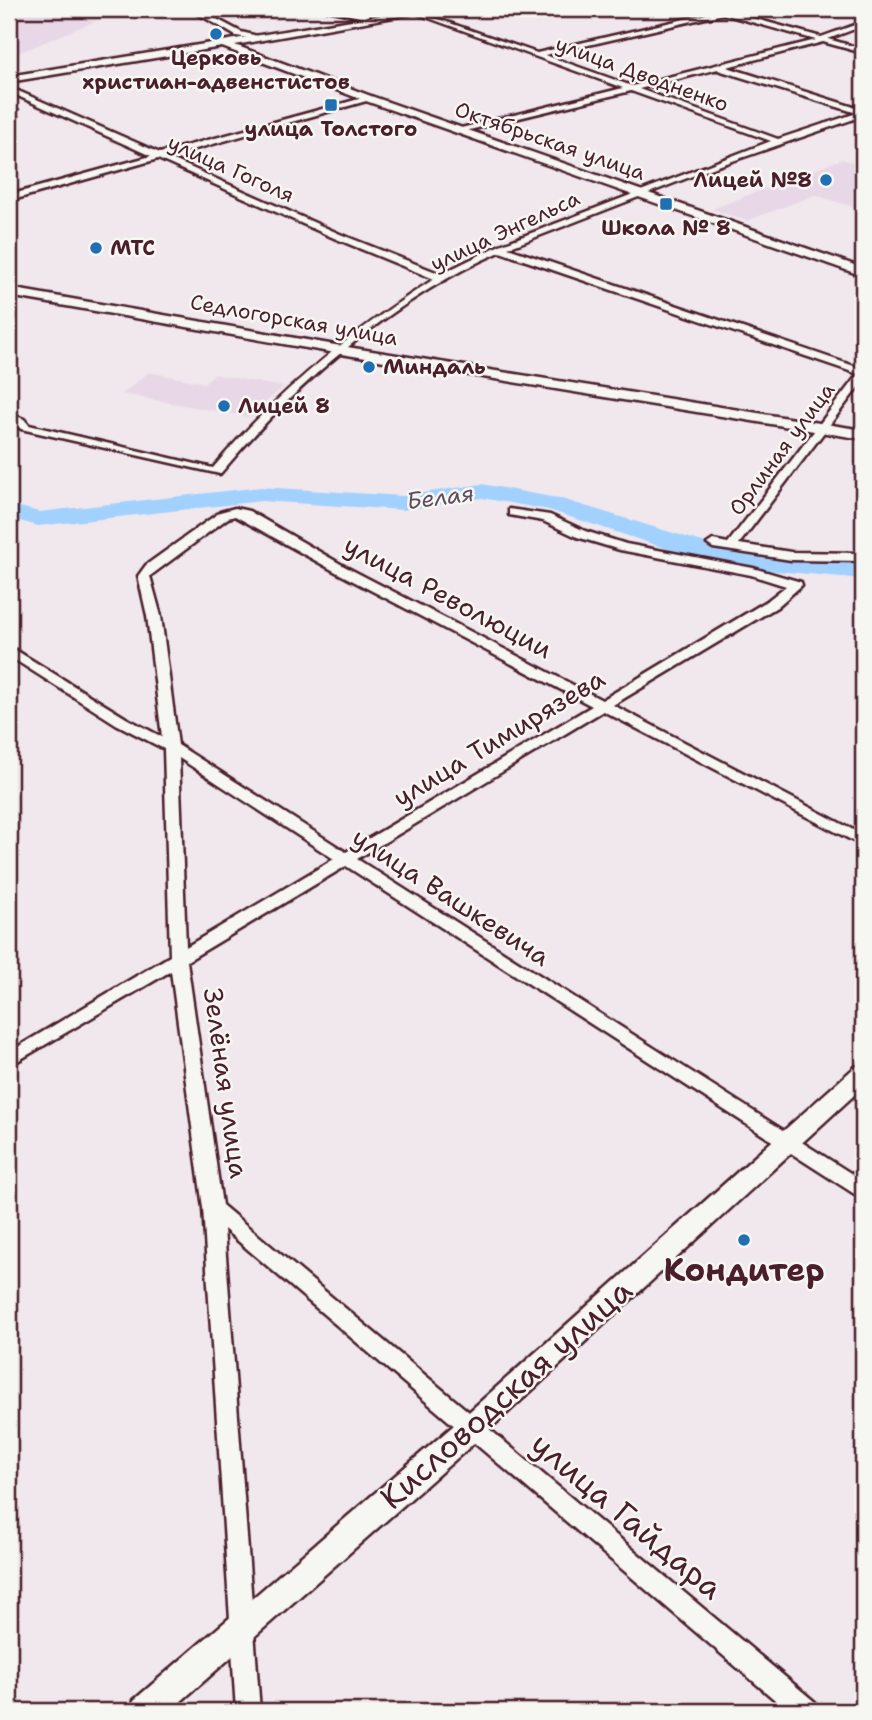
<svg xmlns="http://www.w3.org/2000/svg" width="872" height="1720" viewBox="0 0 872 1720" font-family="'Shantell Sans',sans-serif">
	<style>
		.built { fill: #e8d8e7 }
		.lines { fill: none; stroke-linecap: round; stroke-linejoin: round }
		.river { fill: #a3d1fe; fill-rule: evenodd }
		.street-casing { stroke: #4a1f2b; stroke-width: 5 }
		.secondary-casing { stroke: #4a1f2b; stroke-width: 5 }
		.street { fill: #f6f6f2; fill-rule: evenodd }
		.secondary { fill: #f6f6f2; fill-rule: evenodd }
		.rail-casing { stroke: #4a1f2b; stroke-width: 3.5 }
		.rail { stroke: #f6f6f2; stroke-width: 2.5; stroke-dasharray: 8; stroke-linecap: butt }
		.shaded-wall { fill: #967c99; stroke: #4a1f2b; stroke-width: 2 }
		.building { fill: #d6b1da; stroke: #4a1f2b; stroke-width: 2 }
		.poi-dot { fill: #1f6fb2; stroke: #f6f6f2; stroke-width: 2.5 }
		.labels { text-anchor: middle; stroke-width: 5; stroke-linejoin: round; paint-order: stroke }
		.far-poi-label { font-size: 21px; font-weight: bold; fill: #4a1f2b; stroke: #f6f6f2 }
		.far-street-label { font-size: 21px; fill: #4a1f2b; stroke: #f6f6f2 }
		.far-water-label { font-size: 23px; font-style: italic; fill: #604c60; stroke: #f6f6f2 }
		.street-label { font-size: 26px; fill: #4a1f2b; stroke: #f6f6f2 }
		.near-poi-label { font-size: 32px; font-weight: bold; fill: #4a1f2b; stroke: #f6f6f2 }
		.near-street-label { font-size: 32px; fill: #4a1f2b; stroke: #f6f6f2 }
	</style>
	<rect width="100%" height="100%" fill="#f0e8ed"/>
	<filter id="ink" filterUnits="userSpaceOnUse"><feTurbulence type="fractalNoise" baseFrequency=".0143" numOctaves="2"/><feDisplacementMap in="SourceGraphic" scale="14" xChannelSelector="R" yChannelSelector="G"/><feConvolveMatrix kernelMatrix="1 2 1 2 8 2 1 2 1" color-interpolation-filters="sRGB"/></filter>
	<g filter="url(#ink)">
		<!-- built -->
		<path class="built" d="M9,9H114L122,10L9,57Z
			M842,159L863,165V210L815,195L747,221L712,209Z
			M149,372L204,383L214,374L283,387L249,417L122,394Z"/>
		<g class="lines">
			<!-- river -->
			<path class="river" d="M482,484L562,499L732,551L863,563V579L732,567L695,558L549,510L482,498L403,510L261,501L38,526L9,518V504L39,512L261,487L403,496Z"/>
			<defs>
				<path id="street" d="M190,9H198L241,32L266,38L262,40L236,36Z
					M710,9H720L821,37L863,22V26L828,39L863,49V53L823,42L727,67L863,110V116L718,166L508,248L863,369V381L739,544L791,552L863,553V561L791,560L713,548L707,544L713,540L728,543L858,374L500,252C394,298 293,386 220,474L21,429L9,420V413L24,419L29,425L213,468C276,392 352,332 434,279L334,238L158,159L9,201V195L151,156L9,92V87L160,153L370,96V100L167,157L340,234L441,274L500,245L771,141L631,91L457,133V129L623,88L415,13V11L537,53L715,12ZM723,14L816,40L632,86L545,55ZM718,69V70L857,113L778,139L639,89Z
					M235,508L249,511L344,566L602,700L767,601L786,586L751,575L620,550L577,537L543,521L509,515V509L550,515L585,531L626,544L753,568L801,582L802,585L777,607L613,705L863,835V846L603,711L357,859L863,1181V1197L856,1195L346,866L187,961L222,1205L815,1702L818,1711H788L224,1229L260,1711H236L203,1208L171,971L9,1066V1052L170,956L164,749L116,724L9,656V646L126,718L162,737L147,616L138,576L146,565L220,512ZM235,516L336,572L592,706L346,852L178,745L161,616L150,576L228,518ZM179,758L334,859L186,947Z"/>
				<path id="secondary" d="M323,9L367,13L369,15L364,18L419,9H439L235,45L371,96L863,268V276L363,100L222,47L9,82V76L364,18Z
					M9,288L341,346L863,430V439L341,354L9,296Z
					M863,1064V1087L481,1437L170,1711H130L134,1700L461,1419L855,1067Z"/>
			</defs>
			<!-- street casing -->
			<use href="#street" class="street-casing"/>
			<!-- secondary casing -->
			<use href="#secondary" class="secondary-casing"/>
			<!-- street -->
			<use href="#street" class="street"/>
			<!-- secondary -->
			<use href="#secondary" class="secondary"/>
			<defs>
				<path id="rail" d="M9,13L18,9"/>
			</defs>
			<!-- rail casing -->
			<use href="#rail" class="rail-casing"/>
			<!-- rail -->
			<use href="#rail" class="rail"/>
		</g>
		<!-- shaded-wall -->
		<path class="shaded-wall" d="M18,109V126L9,129V111Z"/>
		<!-- building -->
		<path class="building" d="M9,105L18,109L9,111Z
			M9,113L17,116L9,118Z"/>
	</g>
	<!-- markers -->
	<g class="poi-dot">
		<circle cx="216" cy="34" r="7"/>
		<rect x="324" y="98" width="14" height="14" rx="3.5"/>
		<circle cx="826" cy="180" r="7"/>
		<rect x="659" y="197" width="14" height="14" rx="3.5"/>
		<circle cx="96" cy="248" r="7"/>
		<circle cx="369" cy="367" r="7"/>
		<circle cx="224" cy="406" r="7"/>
		<circle cx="744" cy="1240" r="7"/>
	</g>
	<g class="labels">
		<!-- far-poi labels -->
		<g class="far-poi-label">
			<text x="216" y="65">Церковь<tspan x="216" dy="24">христиан-адвенстистов</tspan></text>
			<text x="331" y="136">улица Толстого</text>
			<text x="812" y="187" text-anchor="end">Лицей №8</text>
			<text x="666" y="235">Школа № 8</text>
			<text x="110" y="255" text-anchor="start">МТС</text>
			<text x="383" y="374" text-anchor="start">Миндаль</text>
			<text x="238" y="413" text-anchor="start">Лицей 8</text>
		</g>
		<!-- far-street labels -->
		<g class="far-street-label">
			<text transform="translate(642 74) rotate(20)" y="7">улица Дводненко</text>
			<text transform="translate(550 141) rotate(19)" y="7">Октябрьская улица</text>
			<text transform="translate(231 169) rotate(24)" y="7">улица Гоголя</text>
			<text transform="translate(505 231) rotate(-25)" y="7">улица Энгельса</text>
			<text transform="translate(294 320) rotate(10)" y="7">Седлогорская улица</text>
			<text transform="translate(782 449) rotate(-53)" y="7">Орлиная улица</text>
		</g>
		<!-- far-water labels -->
		<g class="far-water-label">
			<text transform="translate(440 497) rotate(-7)" y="8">Белая</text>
		</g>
		<!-- street labels -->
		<g class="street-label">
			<text transform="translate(448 597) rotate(28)" y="9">улица Революции</text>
			<text transform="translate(499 738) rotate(-31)" y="9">улица Тимирязева</text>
			<text transform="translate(451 897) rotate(33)" y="9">улица Вашкевича</text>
			<text transform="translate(226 1083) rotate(82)" y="9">Зелёная улица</text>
		</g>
		<!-- near-poi labels -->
		<g class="near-poi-label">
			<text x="744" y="1281">Кондитер</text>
		</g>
		<!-- near-street labels -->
		<g class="near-street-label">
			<text transform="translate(506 1394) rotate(-42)" y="11">Кисловодская улица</text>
			<text transform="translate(627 1516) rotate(40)" y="11">улица Гайдара</text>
		</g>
	</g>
	<!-- margin -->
	<rect width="872" height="1720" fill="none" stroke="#f6f6f2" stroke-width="35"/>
	<rect x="18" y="18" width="837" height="1685" fill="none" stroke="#4a1f2b" stroke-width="2.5" filter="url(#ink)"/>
</svg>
